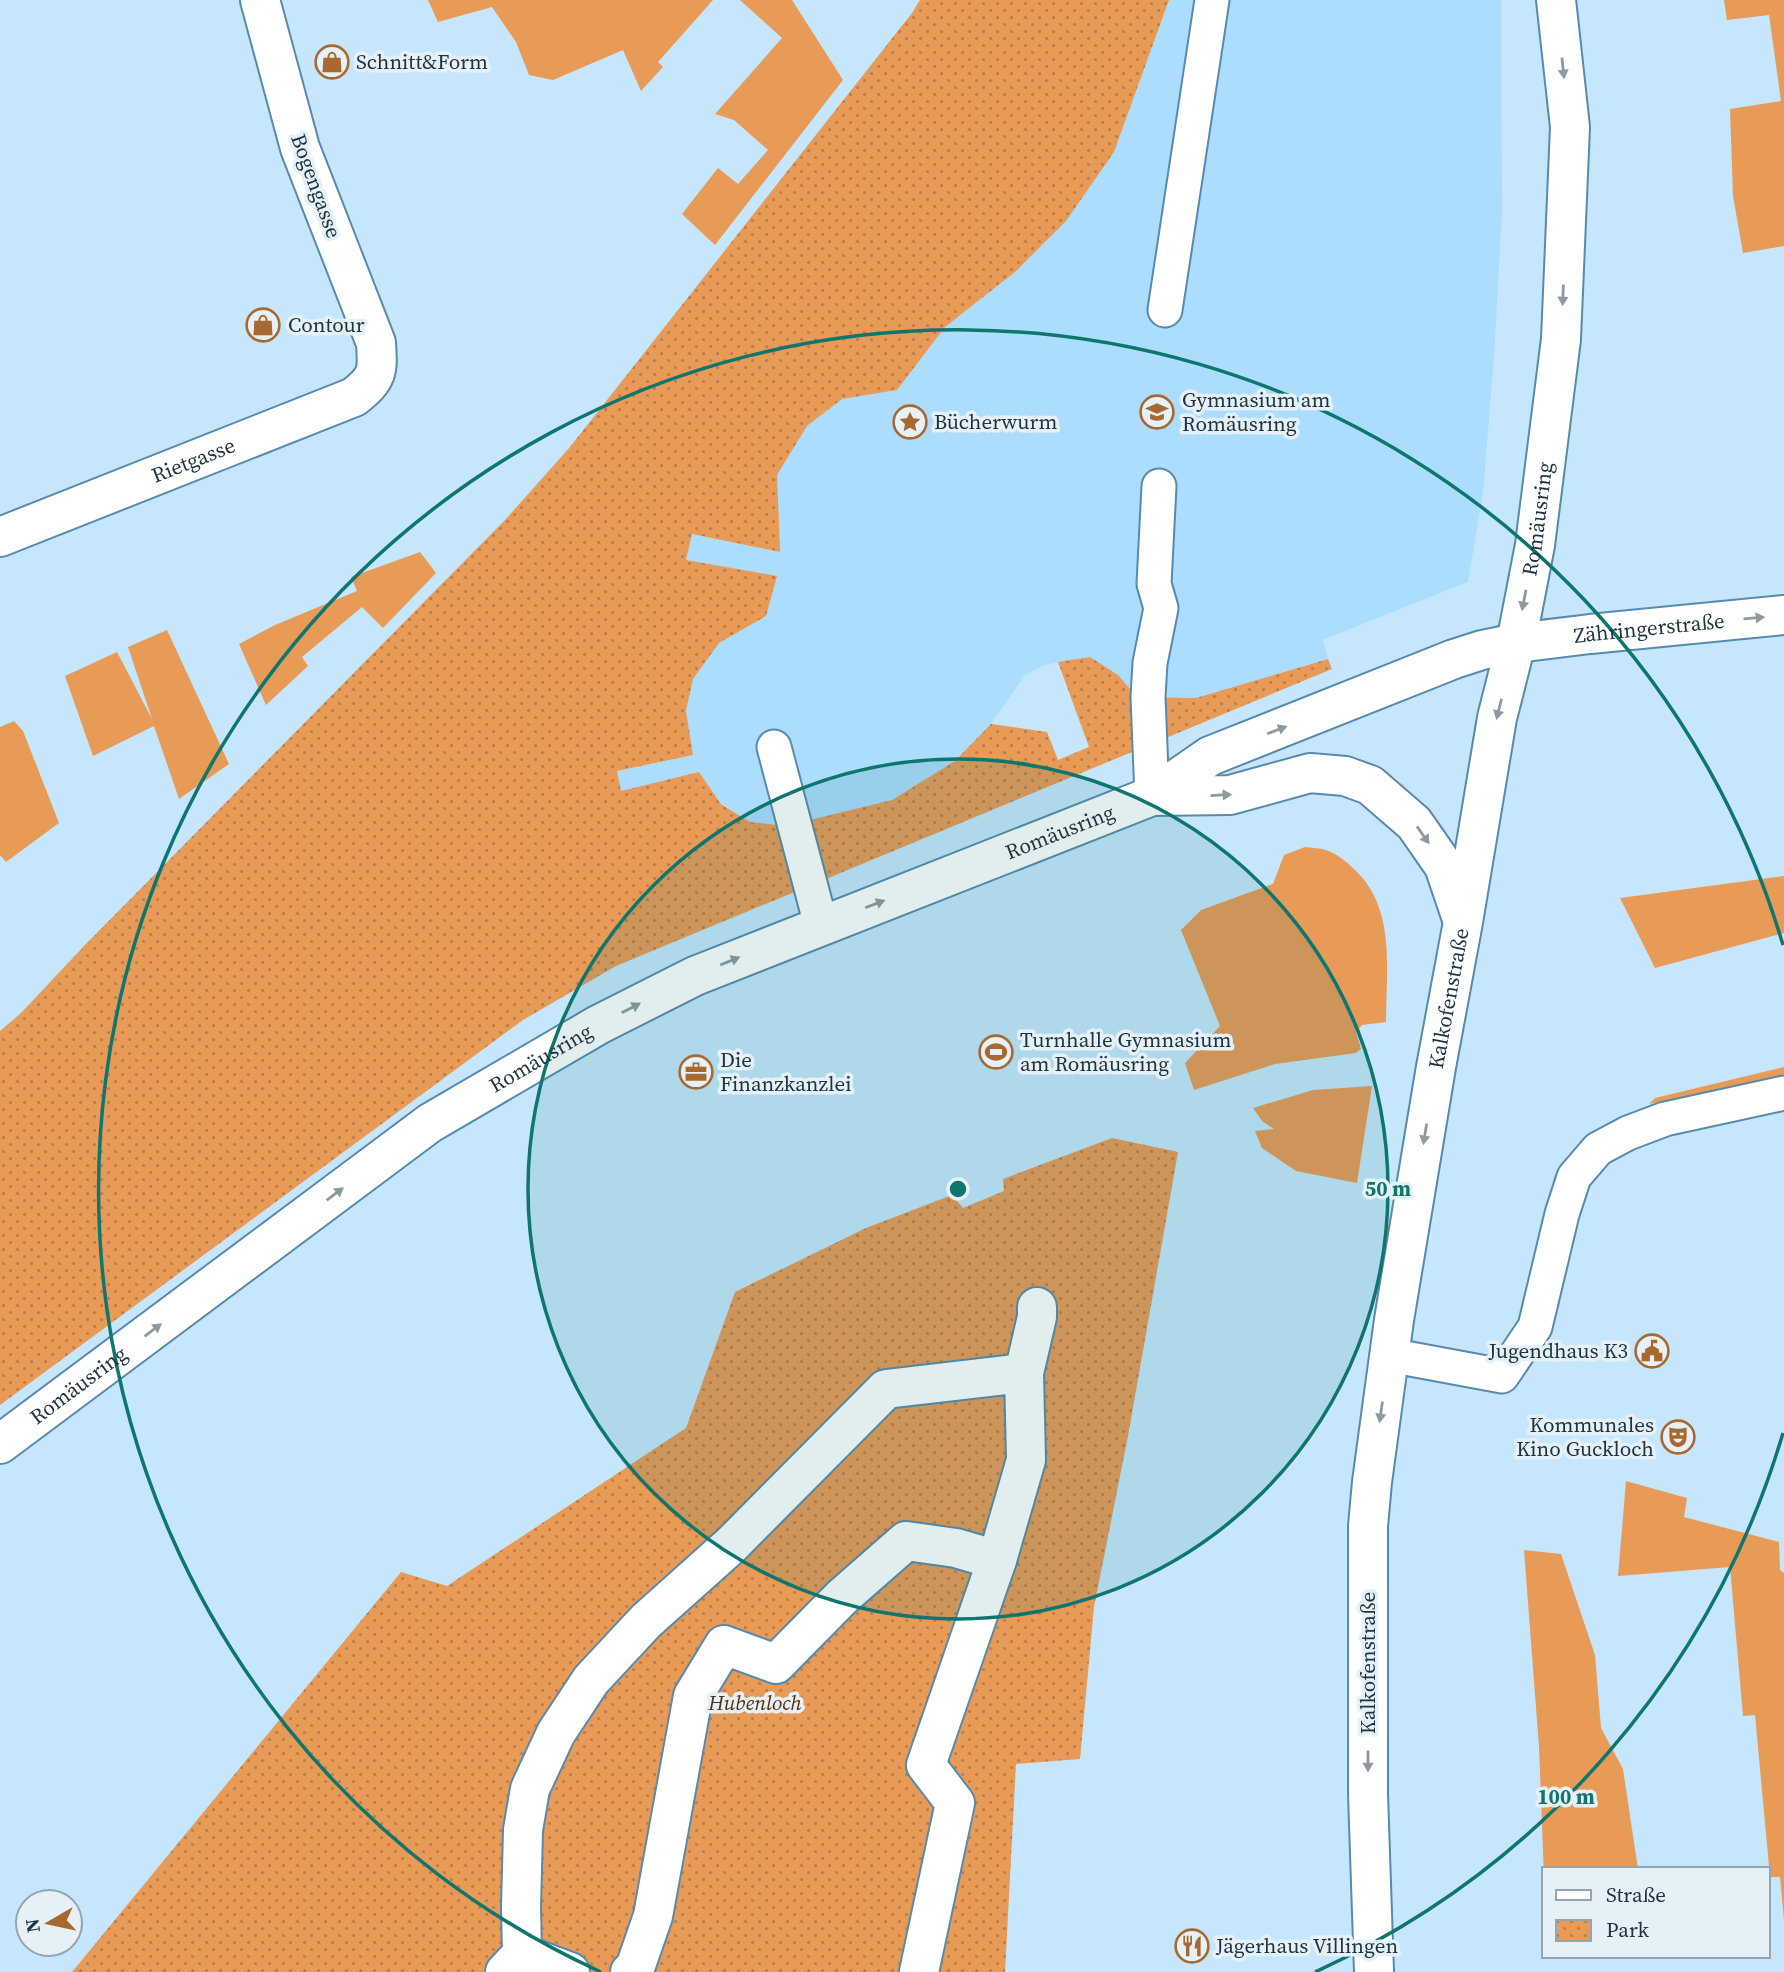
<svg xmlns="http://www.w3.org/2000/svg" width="1784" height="1972" viewBox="0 0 1784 1972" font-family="'Source Serif 4',serif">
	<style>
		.built { fill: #acdcfe }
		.grass { fill: #e89a57 }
		.park { fill: url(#park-dots) }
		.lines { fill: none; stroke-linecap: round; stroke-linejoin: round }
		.lane-casing { stroke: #588aae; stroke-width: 37 }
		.street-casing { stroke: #588aae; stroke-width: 42 }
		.secondary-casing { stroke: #588aae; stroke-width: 42 }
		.lane { stroke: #fff; stroke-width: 33 }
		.street { stroke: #fff; stroke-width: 38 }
		.secondary { stroke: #fff; stroke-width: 38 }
		.oneway { fill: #8e9aa1 }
		.ring { fill: none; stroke: #0f766e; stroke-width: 3.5 }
		.labels { text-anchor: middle; stroke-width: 7; stroke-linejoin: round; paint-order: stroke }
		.poi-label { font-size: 21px; fill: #1e3443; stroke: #e5f0f7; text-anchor: start }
		.street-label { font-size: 21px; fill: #1e3443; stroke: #e5f0f7 }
		.park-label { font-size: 21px; font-style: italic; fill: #56300b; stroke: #e5f0f7 }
		.centre { fill: #0f766e; stroke: #e5f0f7; stroke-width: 3.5 }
		.ring-label { font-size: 21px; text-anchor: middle; font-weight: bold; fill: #0f766e; stroke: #e5f0f7; stroke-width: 7; stroke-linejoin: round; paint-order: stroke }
	</style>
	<defs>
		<pattern id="park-dots" width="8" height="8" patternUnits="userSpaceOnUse" patternTransform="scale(1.75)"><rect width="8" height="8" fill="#e89a57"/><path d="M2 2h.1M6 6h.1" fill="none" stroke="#bb7e4a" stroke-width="1.8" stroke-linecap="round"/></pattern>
	</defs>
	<rect width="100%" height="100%" fill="#c6e6fd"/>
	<!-- built -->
	<path class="built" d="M1169,0H1501L1502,212L1494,357L1483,492L1468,582L1323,640L1328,659L1196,698L1137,697L1090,657L1044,665L1025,675L991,724L955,761L892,800L785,826L750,822L721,803L699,773L621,791L617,771L693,755L686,711L693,679L719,643L766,616L686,560L692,534L779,552L777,475L807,426L842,399L897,390L945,327L1015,272L1114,152Z"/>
	<!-- grass -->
	<path class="grass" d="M428,0H713L658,62L663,67L641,91L623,50L553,80L529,75L516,42L492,7L438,22Z
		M740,0H792L843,80L715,245L682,214L718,168L738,184L768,150L734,120L715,114L782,38Z
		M1724,0H1784V246L1743,253L1733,196L1730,109L1781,101L1769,15L1727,20Z
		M420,552L436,573L383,628L362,607L302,657L308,666L266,705L239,644L275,625L357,591L351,577Z
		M167,630L229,764L179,799L154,726L93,756L65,676L117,652L152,719L128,647Z
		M14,721L23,731L59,823L6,862L0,855V727Z
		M1305,847C1312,848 1320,848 1326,850C1338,854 1349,864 1357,872C1396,911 1386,971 1386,1022L1362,1025L1356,1032L1361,1049L1356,1053L1275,1064L1194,1090L1185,1063L1220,1026L1181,930L1201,910L1273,884L1284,855Z
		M1784,876V933L1655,968L1620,898Z
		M1784,1067V1077L1649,1104L1655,1098Z
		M1372,1086L1357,1183L1296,1171L1262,1148L1255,1131L1274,1129L1262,1121L1253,1108L1313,1090Z
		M1626,1481L1687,1498L1684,1517L1779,1542L1780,1570L1784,1573V1920L1780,1877H1770L1755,1715L1743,1716L1730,1567L1618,1576Z
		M1524,1550L1561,1554L1595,1655L1601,1728L1623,1769L1638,1869H1544V1877L1539,1747Z"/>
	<!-- park -->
	<path class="park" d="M920,0H1169L1114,152L1066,221L1015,272L945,327L897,390L842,399L807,426L777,475L780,552L692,534L686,560L777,576L766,616L719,643L693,679L686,711L693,755L617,771L621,791L699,772L721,804L750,822L785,826L892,800L955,761L991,724L1047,732L1058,760L1089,747L1058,662L1090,657L1118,675L1137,697L1196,698L1328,659L1332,669L616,966L523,1020L0,1405V1031L21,1013L85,945L505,520L570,447L912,13Z
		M1112,1138L1178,1152L1128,1436L1094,1607L1080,1759L1016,1764L1005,1972H72L401,1572L447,1586L686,1428L735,1292L866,1228L952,1195L963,1208L1004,1191L1003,1179Z"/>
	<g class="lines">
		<defs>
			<path id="lane" d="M1165,310L1212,0
				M774,747L821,925
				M1152,796L1148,697L1150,663L1161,608L1154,584L1159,486
				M1389,1355L1502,1376L1535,1327L1562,1214L1574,1177L1598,1149L1628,1133L1665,1119L1784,1093"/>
			<g id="street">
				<path id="s1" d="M0,537L354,397C378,378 378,372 376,343L300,148L260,0"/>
				<path d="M522,1954L570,1972"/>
				<path d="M505,1972L522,1954L521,1907L523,1830L530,1789L556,1733L591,1680L646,1621L731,1545L886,1389L1024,1373"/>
				<path d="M630,1972L635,1968L653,1916L693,1696L724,1645L776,1664L842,1597L906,1541L956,1548L997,1560"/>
				<path d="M919,1972L955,1803L926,1765L997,1560L1026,1460L1024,1373L1037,1317V1307"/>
			</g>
			<g id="secondary">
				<path d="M1152,796L1230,795L1310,773L1345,776L1370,785L1414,823L1444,866L1461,916"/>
				<path id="s2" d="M0,1444L430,1123L598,1025L695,976L1152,796L1210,756L1454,659L1482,650L1516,643L1590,634L1784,615"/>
				<path id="s3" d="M1374,1972L1368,1794V1526L1372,1482L1394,1320L1436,1067L1463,922L1497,718L1516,643L1535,545L1561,339L1570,127L1556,0"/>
			</g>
		</defs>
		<!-- lane casing -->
		<use href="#lane" class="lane-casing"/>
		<!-- street casing -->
		<use href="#street" class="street-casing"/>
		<!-- secondary casing -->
		<use href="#secondary" class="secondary-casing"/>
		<!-- lane -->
		<use href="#lane" class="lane"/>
		<!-- street -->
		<use href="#street" class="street"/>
		<!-- secondary -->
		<use href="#secondary" class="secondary"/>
	</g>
	<!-- one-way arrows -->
	<defs><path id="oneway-solid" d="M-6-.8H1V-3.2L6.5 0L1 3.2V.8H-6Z" transform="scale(1.75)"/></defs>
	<g class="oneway">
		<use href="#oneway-solid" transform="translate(1563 68) rotate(84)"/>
		<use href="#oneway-solid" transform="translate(1563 295) rotate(92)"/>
		<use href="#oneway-solid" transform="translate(1524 600) rotate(101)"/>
		<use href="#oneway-solid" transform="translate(1754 618) rotate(-5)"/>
		<use href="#oneway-solid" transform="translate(1499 709) rotate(104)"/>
		<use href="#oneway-solid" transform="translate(1277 730) rotate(-21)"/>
		<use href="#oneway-solid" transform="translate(1221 795) rotate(-3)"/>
		<use href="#oneway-solid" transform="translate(1423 835) rotate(55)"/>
		<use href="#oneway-solid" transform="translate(875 904) rotate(-21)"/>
		<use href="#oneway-solid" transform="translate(730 961) rotate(-22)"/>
		<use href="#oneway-solid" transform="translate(631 1008) rotate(-27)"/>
		<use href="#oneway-solid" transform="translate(1425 1134) rotate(99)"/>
		<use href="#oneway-solid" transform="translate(335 1194) rotate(-37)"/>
		<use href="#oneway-solid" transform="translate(153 1330) rotate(-37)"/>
		<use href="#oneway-solid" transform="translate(1381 1412) rotate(98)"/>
		<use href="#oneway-solid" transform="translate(1368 1761) rotate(90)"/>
	</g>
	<!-- distance rings -->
	<circle cx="958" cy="1189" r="430" fill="#0f766e" fill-opacity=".12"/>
	<g class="ring">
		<circle cx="958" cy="1189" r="430"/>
		<path d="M1783 1433A860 860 0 0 1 1315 1972M601 1972A860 860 0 1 1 1783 945"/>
	</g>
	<!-- icons -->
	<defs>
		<symbol id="shop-ring" viewBox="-11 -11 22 22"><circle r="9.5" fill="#e5f0f7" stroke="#a7692f" stroke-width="1.5"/><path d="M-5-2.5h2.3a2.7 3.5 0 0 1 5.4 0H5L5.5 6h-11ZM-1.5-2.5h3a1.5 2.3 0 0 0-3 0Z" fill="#a7692f"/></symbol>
		<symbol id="school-ring" viewBox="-11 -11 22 22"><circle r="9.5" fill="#e5f0f7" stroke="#a7692f" stroke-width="1.5"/><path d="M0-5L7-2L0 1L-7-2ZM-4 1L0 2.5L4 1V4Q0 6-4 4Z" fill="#a7692f"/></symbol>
		<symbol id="sight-ring" viewBox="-11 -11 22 22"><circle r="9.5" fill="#e5f0f7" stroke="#a7692f" stroke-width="1.5"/><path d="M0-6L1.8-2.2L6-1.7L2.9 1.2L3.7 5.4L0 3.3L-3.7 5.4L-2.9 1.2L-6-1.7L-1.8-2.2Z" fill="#a7692f"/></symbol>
		<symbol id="stadium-ring" viewBox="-11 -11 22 22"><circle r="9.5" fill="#e5f0f7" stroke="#a7692f" stroke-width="1.5"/><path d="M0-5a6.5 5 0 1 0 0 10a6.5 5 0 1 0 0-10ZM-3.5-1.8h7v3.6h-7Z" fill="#a7692f"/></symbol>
		<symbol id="office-ring" viewBox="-11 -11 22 22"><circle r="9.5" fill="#e5f0f7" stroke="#a7692f" stroke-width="1.5"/><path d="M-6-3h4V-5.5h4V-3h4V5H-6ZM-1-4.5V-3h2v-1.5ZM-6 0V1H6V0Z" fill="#a7692f"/></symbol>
		<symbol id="civic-ring" viewBox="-11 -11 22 22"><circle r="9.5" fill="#e5f0f7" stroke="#a7692f" stroke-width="1.5"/><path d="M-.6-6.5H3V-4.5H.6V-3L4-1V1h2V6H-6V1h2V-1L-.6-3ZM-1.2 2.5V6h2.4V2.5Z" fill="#a7692f"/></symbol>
		<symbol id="theatre-ring" viewBox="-11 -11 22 22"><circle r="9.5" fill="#e5f0f7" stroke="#a7692f" stroke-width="1.5"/><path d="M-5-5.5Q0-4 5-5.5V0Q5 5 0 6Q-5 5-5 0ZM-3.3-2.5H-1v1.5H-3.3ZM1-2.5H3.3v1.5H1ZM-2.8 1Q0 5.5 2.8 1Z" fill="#a7692f"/></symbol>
		<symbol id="restaurant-ring" viewBox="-11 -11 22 22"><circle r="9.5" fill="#e5f0f7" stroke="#a7692f" stroke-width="1.5"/><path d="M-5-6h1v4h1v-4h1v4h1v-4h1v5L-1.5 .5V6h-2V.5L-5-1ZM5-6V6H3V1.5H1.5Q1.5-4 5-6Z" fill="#a7692f"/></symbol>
	</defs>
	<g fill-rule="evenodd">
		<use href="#shop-ring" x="313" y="43" width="38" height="38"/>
		<use href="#shop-ring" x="244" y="306" width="38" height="38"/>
		<use href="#school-ring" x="1138" y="393" width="38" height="38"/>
		<use href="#sight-ring" x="891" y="403" width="38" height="38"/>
		<use href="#stadium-ring" x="977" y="1033" width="38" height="38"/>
		<use href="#office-ring" x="677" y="1053" width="38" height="38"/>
		<use href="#civic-ring" x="1633" y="1332" width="38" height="38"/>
		<use href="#theatre-ring" x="1659" y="1418" width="38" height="38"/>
		<use href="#restaurant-ring" x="1173" y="1927" width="38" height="38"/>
	</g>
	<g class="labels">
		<!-- poi labels -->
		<g class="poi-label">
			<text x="356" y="69">Schnitt&amp;Form</text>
			<text x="288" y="332">Contour</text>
			<text x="1182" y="407">Gymnasium am<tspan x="1182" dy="24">Romäusring</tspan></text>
			<text x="934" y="429">Bücherwurm</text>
			<text x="1020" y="1047">Turnhalle Gymnasium<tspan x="1020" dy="24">am Romäusring</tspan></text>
			<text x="720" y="1067">Die<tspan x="720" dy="24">Finanzkanzlei</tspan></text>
			<text x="1628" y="1358" text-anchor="end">Jugendhaus K3</text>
			<text x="1654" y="1432" text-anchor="end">Kommunales<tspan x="1654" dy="24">Kino Guckloch</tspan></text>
			<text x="1216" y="1953">Jägerhaus Villingen</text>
		</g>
		<!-- street labels -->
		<g class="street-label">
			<text transform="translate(316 186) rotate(70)" y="7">Bogengasse</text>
			<text dy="7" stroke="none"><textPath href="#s1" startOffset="208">Rietgasse</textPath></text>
			<text dy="7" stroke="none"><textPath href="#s3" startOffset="1468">Romäusring</textPath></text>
			<text dy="7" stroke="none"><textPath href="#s2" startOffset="1862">Zähringerstraße</textPath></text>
			<text dy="7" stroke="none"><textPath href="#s2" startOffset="1232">Romäusring</textPath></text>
			<text dy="7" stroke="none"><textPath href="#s3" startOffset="980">Kalkofenstraße</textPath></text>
			<text dy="7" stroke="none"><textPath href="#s2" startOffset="665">Romäusring</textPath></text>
			<text dy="7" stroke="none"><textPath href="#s2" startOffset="98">Romäusring</textPath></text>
			<text transform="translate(1368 1663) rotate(-90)" y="7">Kalkofenstraße</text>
		</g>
		<!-- park labels -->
		<g class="park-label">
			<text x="755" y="1710">Hubenloch</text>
		</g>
	</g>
	<circle cx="958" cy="1189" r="10" class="centre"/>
	<g class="ring-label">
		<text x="1388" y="1196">50 m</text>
		<text x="1566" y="1804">100 m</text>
	</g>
	<!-- legend -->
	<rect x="1542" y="1867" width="228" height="91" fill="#e5f0f7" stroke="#95a5af" stroke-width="2"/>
	<rect x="1556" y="1890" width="35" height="10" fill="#ffffff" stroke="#95a5af" stroke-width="2"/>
	<text x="1606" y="1902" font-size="21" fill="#1e3443">Straße</text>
	<rect x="1556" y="1920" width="35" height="21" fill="url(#park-dots)" stroke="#95a5af" stroke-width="2"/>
	<text x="1606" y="1937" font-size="21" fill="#1e3443">Park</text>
	<!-- north arrow -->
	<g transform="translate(49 1923) rotate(261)"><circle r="33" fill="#e5f0f7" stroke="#95a5af" stroke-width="2"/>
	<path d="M0-5L12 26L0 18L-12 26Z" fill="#a7692f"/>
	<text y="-10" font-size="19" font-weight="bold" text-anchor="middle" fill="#1e3443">N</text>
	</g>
</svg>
